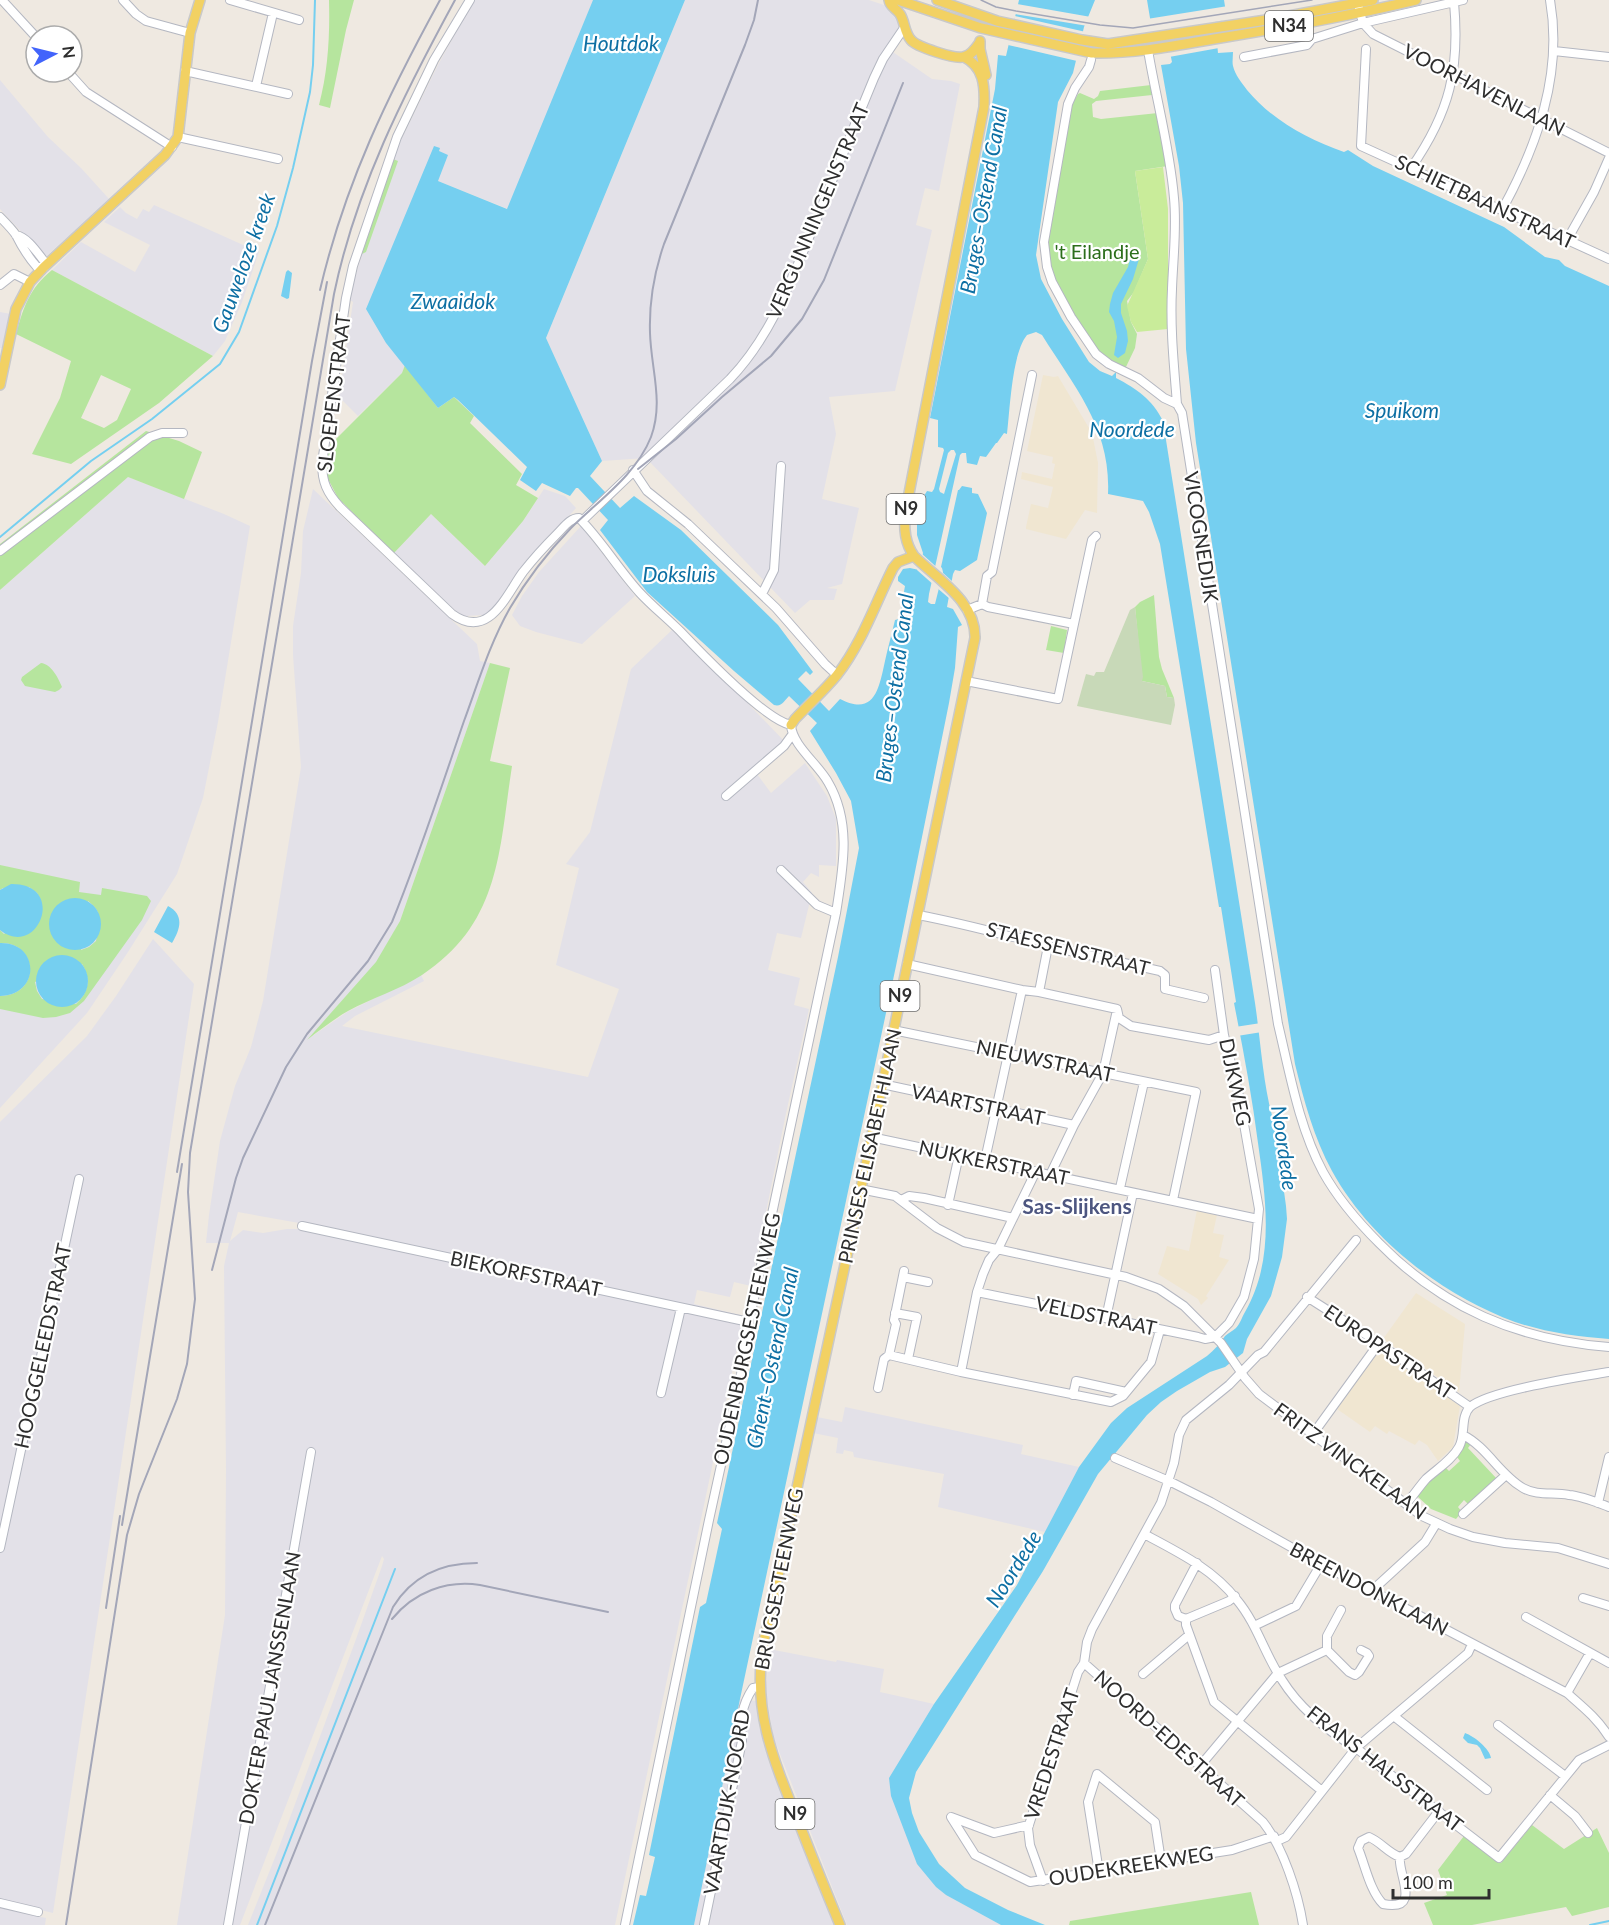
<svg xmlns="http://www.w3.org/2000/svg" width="1609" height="1925" viewBox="0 0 1609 1925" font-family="Lato,sans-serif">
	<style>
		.industrial { fill: #e3e1e8; fill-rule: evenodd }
		.education { fill: #f0e6d1 }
		.green { fill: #b6e59e; fill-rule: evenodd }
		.cemetery { fill: #c8d9b8 }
		.pitch { fill: #c9ec9a }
		.water { fill: #75cff0; fill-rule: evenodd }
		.pier { fill: #efe9e1 }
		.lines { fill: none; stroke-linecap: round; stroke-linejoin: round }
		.stream { stroke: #75cff0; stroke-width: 2 }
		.minor-casing { stroke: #b4b7c1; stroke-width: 10 }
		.major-casing { stroke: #c9c9c9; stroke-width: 12 }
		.minor { stroke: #fff; stroke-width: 8 }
		.major { stroke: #f2d163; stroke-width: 9 }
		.tram { stroke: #a3a6b8; stroke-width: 1.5 }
		.rail { stroke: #a3a6b8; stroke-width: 2 }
		.labels { text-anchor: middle; stroke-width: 4.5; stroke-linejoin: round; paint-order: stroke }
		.shield { fill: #fff; stroke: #6d6d6d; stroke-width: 1.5 }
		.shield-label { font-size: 18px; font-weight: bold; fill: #2e2e2e }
		.street-label { font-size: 20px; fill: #2e2e2e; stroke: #fff }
		.park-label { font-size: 20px; fill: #2c6e1b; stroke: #fff }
		.water-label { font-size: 21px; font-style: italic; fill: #0d6fa3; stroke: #fff }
		.neighbourhood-label { font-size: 21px; font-weight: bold; fill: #4d5680; stroke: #fff }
	</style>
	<rect width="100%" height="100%" fill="#efe9e1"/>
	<!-- industrial -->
	<path class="industrial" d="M474,0H593L508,209L438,181L428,161L386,343L405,365L402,373L358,416L339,397L353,302L350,300L355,277L386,179L400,142L438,65Z
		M685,0H869L890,7L902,23L900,30L887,48L932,79L951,81L960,84L939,191L925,188L916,225L932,230L895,391L829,397L836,434L822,499L859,508L842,584L827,588L837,589L834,600H810L795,613L646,458L602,461L546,338Z
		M0,80L48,137L81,168L110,200L45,257L0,209Z
		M154,205L259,252L242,302L225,341L213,356L52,270L81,242L135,272L150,245L104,222L120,207L126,213L137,219L143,209L149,212Z
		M0,312L11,314L3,348H0Z
		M128,477L224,514L250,526L218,722L203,798L177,874L128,952L87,1013L0,1108V590Z
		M313,489L477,644L480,661L490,663L400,921L377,962L311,1037L347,1012L421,975L424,981L355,1016L342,1026L588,1077L619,989L556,965L579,868L566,864L590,832L631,669L672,630L732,687L788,745L757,774L771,793L805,763L827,796L836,819V866L819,865V877L811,873L803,882L812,893L801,938L777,933L768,970L800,978L794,1005L809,1009L785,1118L751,1286L734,1282L730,1297L697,1290L694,1304L744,1316L615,1925H248L278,1850L355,1642L382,1566L384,1559L382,1556L240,1925H177L225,1615L226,1470L224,1266L229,1243H206L209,1215L220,1141L235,1086L251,1047L263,1001L301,767L293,655V626L301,573L303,531ZM238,1212L299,1223L298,1229H287L263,1233L243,1230L230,1241Z
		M544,489L565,496L576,508L520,571L493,611L484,615L465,616L457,612L394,553L431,514L485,566L523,521Z
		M581,526L635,596L582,644L536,632L520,626L512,615L522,596L539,572Z
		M153,939L194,984L53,1913L0,1900V1122L87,1036L116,996Z
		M845,1407L1023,1445L1021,1454L1079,1467L1045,1532L938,1507L944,1474L854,1457L853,1452L844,1450L843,1454L836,1453L838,1438L813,1433L817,1417L842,1422Z
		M769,1649L836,1662L837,1660L884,1669L880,1692L934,1704L889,1778L928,1876L936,1887L946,1895L1001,1925H847L773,1736L766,1692Z
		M740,1699L756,1701L760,1728L788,1797L834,1925H694Z
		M0,1908L46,1918L45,1925H0Z"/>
	<!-- education -->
	<path class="education" d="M1043,375L1054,377L1058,376L1092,433L1098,463L1097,513L1085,510L1066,539L1026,529V527L1031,504L1048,508L1053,487L1021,479L1022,472L1052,479L1055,464L1052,463L1053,457L1027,451Z
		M1197,1210L1217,1215L1213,1233L1224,1235L1219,1257L1229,1260L1206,1296L1208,1298L1201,1305L1198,1299L1158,1274L1167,1246L1189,1251Z
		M1416,1293L1465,1324L1459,1392L1383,1339Z
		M1379,1348L1460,1406L1453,1447L1438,1461L1427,1445L1419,1440L1415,1445L1389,1431L1387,1434L1375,1426L1370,1432L1337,1409Z"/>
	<!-- green -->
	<path class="green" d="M329,0H354L346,30L330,108L319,105C328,71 330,36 329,0Z
		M1151,85L1152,95L1096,101L1092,104L1093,117L1101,119L1158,113L1168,166L1135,171L1148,259L1134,292L1127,301L1131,322L1137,334L1135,348L1125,369L1107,361L1093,349L1060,292L1048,261V238L1069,110L1078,94L1080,93L1094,99L1098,96L1100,91Z
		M393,159L398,161L366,252L362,254Z
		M52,270L213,356L159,403L71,464L32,454L60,398L71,361L16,334C24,306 29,289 52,270ZM101,375L131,389L117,420L104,428L81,418Z
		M405,365L438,408L454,397L474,416L470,423L522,474L516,485L538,498L523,521L485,566L431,514L394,553L338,498L327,477L326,466L330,445L402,373Z
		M146,431L179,441L202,452L184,499L128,477L0,590V544Z
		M1154,595L1159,657L1162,669L1174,698L1167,697L1165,686L1142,681L1135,607L1140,602Z
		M1051,626L1067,630L1064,653L1046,650Z
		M41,663C51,664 58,677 62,687L59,690L55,692L25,686L21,680L22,677Z
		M490,663L510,668L490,761L512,766C499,850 501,923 422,975C399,990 372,998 348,1011C334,1019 320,1030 307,1040L376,962L400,921Z
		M0,865L80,882L79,892L101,895L102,888L147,896L151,901L142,920L84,1001L70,1013L56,1017L43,1018L0,1009V996C41,995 39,942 0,943V930L4,934L41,900L37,893L29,887L3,888L0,890ZM88,901C104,913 99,922 96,941L89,947L81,950ZM82,964C91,979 89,992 76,1004L42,999L37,991L35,982Z
		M1468,1442L1471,1444L1468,1448L1497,1479L1468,1504L1464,1500L1458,1507L1462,1512L1456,1519L1431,1509L1417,1496L1428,1482L1445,1467L1449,1471L1460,1461L1457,1457L1465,1443Z
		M1532,1825L1564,1849L1597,1828L1609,1853V1907L1572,1916L1566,1907L1472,1925H1433L1424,1903L1447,1895L1438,1870L1464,1836L1501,1863Z
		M1251,1892L1259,1925H1069L1070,1921Z"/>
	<!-- cemetery -->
	<path class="cemetery" d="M1135,607L1143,677L1142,681L1165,686L1167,697L1174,698L1175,705L1171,725L1077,706L1086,674L1094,676L1096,672H1104L1130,610Z"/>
	<!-- pitch -->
	<path class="pitch" d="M1163,167L1168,209V329L1137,332L1131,322L1127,306L1148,259L1135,171Z"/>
	<!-- water -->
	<path class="water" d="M593,0H685L546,338L602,461L590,476L620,508L634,496L681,530L778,625L813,672L810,675L806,671L798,679L829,711L840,699C875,717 879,688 885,661C888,647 892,633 895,620L899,619L905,586L898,581V577L903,569L910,568L919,570L923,553L917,535V518L919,504L927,491L932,492L934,489L944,450L943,448L938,447V420L930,418L995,89L998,55L1006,56L1019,0H1095L1084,27L1073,73L1058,102L1036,255L1041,279L1062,319L1089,362L1100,371L1112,376L1116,372V378C1137,389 1152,399 1163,421L1255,1003C1261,1043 1263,1088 1275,1126L1286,1206L1287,1219L1282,1257L1271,1296L1247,1339L1243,1353L1225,1367L1210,1372L1177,1391L1161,1402L1147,1415L1098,1474L1043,1571L916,1772L909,1798L912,1813L919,1832L939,1864L965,1888L1008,1910L1045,1925H1001L946,1895L936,1887L917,1864L891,1796L889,1778L934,1704L1017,1585L1079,1467L1111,1423L1127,1408L1207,1356C1214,1350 1220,1344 1225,1336C1228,1333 1233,1331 1236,1328C1240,1324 1242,1317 1245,1312C1275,1260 1266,1200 1258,1143C1252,1096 1243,1049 1234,1003L1236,1002L1221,907H1219L1160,544L1149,512L1143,501L1108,494C1111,428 1075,388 1042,335L1036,332L1027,335C1012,353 1010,409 1007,434L1004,433L997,443H996L986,457L980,456L977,465L967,463L966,453H962L960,455L929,594L928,602L931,604H935L943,572L942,568L941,567L958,490H959L962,486L972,488V493L978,494L987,513L977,560L960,571L955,570L953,574L947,607L953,609L962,625L958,627L955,668L949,703L896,966L740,1699L694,1925H633L640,1895L646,1896L655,1857L649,1855L700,1607L706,1603L722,1529L717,1523L838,957L859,848L851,801L836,773L810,731L817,723L789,696C784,701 782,707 774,705L734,671L647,592L600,530L608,520L578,488H576L570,496L542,483L536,491L520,480L527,467L458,400L454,397L438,408L386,343L366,309L434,146L440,148L439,151L448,155L438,181L507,209ZM951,450H954L956,454L944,494L940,492L939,489L948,453Z
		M1147,0H1224L1227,19L1215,22L1218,53L1233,52C1233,57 1232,62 1233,66C1235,75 1242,83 1247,90C1272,120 1307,139 1344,152L1348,150L1373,166L1504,227L1545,257L1559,260L1565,266L1609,286V1339C1577,1337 1545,1332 1515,1322C1442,1295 1370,1240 1332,1171C1314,1138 1304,1101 1295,1064L1196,443L1186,349L1183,203L1179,166L1161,65L1170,64L1172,62L1165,29L1152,30Z
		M1136,253L1139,259L1133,279L1121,304V313L1127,331L1128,341L1125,353L1118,358L1114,355L1117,337L1114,321L1109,312L1110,304L1113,293L1128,267L1131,255Z
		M288,270L292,273L289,298L287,299L281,296L286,272Z
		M11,884C68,883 38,960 0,930V890Z
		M49 924a26 26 0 1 1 52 0a26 26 0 1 1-52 0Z
		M168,906C185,915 180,930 172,943L154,932Z
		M0,943C40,942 41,995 0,996Z
		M36 981a26 26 0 1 1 52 0a26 26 0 1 1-52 0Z
		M1465,1733C1474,1736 1490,1749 1491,1758L1485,1759L1480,1748L1477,1745L1468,1743L1463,1738Z"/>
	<!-- pier -->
	<path class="pier" d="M1017,4L1091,17L1088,26L1015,14Z
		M1228,6L1230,19L1215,22L1219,48L1169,57L1165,30L1150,32V30L1147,19Z
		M1015,16L1086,32L1085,34L1083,35L1077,61L1008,45Z
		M921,553L953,582L950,599L936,587L940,570L938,569L935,586L917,570Z
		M1261,1023L1262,1032L1237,1036L1235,1027Z"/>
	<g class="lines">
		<!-- stream -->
		<path class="stream" d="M0,537L91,461L152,419L220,364L239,332L277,226L293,168L310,92L313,65L315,0
			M257,1925L395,1569
			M1590,1925L1609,1921"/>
		<defs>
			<path id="minor" d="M2,0L36,37
				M123,0L136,14L146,21L190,33
				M230,0L299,20
				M470,0L434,60L397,137L353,266L346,298L322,463C322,482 327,493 340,507L452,614C489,641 506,595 523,572C534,558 545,546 557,534C564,527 570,518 579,518C602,541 618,569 640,593C652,606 667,618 680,631C701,653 765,720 791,725C792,745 818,764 828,782C852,823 843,868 836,913L749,1322L741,1374L709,1520L625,1925
				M1359,8L1363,23L1373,34L1609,153
				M1366,49L1361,146L1609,259
				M1148,50C1156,99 1170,148 1174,198C1177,229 1173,259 1172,289C1170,327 1174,366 1177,404L1182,413L1278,1024C1290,1074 1299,1127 1323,1172C1338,1199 1357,1221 1379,1243C1443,1308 1518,1340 1609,1347
				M1554,51L1609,57
				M1244,57L1307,45L1312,39L1363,23L1463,0
				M1091,60L1089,67L1075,88L1068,104L1044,242L1047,267L1052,282L1071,317L1096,354L1109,364L1138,378L1164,398L1177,404
				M185,71L288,94
				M68,72L86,92L172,147
				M256,86L273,13
				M178,137L278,159
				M1411,168C1450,112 1460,69 1454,2
				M1502,210C1537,146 1563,74 1550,0
				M0,217C5,222 12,229 16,235C22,247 28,257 37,267H44V261C36,251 28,238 16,235
				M1567,240L1594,192L1609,158
				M0,285L14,274L30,282
				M633,470L647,491L688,524L776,608L825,664L837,675
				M582,521L730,379C772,335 792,278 815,223C835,174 854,126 874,78L883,59L904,28
				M0,551L150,437L162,433H183
				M762,594L774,570L781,466
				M982,604L988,607L1074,624L1092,540L1096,536
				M967,610L982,604L987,576L992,572L1032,375
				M966,681L1058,699L1074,624
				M726,796L784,746L792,735
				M781,870L817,905L836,913
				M918,915C950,921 982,929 1013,937C1026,940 1039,937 1048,946L1160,971L1165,975V989L1204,998
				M907,964L1022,990L1039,992L1117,1009L1119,1018L1131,1026L1209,1040L1224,1035
				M1039,992L1048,946
				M893,1030L1196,1092L1173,1200
				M882,1084L1074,1125
				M871,1137L1258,1219
				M985,1160L1022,990
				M1050,1175L1074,1125L1103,1073L1117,1010
				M1120,1188L1144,1082
				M860,1189L895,1196L937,1228L964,1242L1126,1277L1159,1289L1184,1306L1221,1343L1245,1378L1259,1394L1422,1516L1450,1529L1473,1537L1505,1543L1558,1548L1609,1564
				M901,1200L909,1196L924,1198L1013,1218
				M948,1205L959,1155
				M302,1226L749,1322
				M904,1271L894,1320L896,1324L889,1355L961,1372L1111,1402L1123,1396L1151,1362L1160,1330
				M903,1277L928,1282
				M977,1292L1198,1337L1205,1339L1215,1337
				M1307,1297L1368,1336L1470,1407
				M895,1313L917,1317L908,1359
				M1106,1318L1133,1193
				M1215,1337L1229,1323L1244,1297L1254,1259L1259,1209L1239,1096L1224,1035L1215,970
				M961,1372L977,1292L983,1274L989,1260L998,1249L1036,1171
				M878,1388L884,1359L889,1355
				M661,1393L681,1308
				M1073,1395L1076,1381L1126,1392
				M1313,1434L1379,1343
				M1463,1435C1487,1447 1500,1475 1523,1488C1537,1496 1553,1492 1569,1495C1582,1496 1596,1502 1609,1507
				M1115,1458L1169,1481L1211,1502L1321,1564L1567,1693C1583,1707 1598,1719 1609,1737
				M1598,1503L1609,1457
				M1406,1504C1413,1496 1419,1487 1426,1479C1437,1469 1452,1460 1459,1447C1466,1435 1460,1417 1470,1407C1490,1390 1580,1377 1609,1372
				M1463,1514L1506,1475
				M1144,1534C1178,1552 1213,1569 1237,1600C1257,1624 1265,1655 1282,1680C1300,1709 1328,1731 1356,1748L1499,1858L1579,1760L1609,1745
				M0,1548L79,1179
				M1197,1563L1175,1605V1609L1178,1616L1186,1619L1229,1601L1235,1596
				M1374,1592L1377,1586L1425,1542L1436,1524
				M1583,1598L1609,1606
				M1526,1617L1609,1663
				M1186,1619V1625L1214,1702L1322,1791
				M1254,1626L1296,1606L1321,1564
				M1327,1650L1349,1672L1355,1675L1359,1672L1369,1656L1367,1653L1361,1650
				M1143,1674L1189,1635
				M1567,1693L1590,1653
				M1395,1717L1487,1790
				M1498,1725L1565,1776
				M1200,1766L1278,1673L1327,1650V1636L1341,1610
				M1550,1795L1575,1816L1588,1833
				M1029,1825L994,1833L951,1817L975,1855L1030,1882L1232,1850L1274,1836
				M1277,1841L1286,1837L1356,1748L1468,1653L1472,1644
				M1400,1857C1397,1873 1423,1912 1383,1904C1370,1891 1365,1865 1358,1848L1361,1841L1369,1837C1381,1842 1388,1853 1400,1857L1406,1854L1439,1811
				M1099,1872L1088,1802L1097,1774L1155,1822L1161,1861
				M1043,1881L1030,1845L1028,1828L1078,1672L1084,1663
				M0,1903L38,1912
				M228,1925L311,1452
				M704,1925L742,1741C740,1721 741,1706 753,1688L760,1687
				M1303,1925C1298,1893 1283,1847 1263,1822L1084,1663L1087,1642L1092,1629L1161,1503L1174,1463L1179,1435L1186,1420L1229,1385L1258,1355L1264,1352L1356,1240"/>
			<path id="major" d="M889,0C890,7 896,8 900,14C905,22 904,32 911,40C917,47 954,59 963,57C971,56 976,48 980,42
				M898,0L981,28L1092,53C1133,54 1174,46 1214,39C1282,28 1349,16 1416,0
				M937,0L997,21L1082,40L1108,44L1273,19L1373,0
				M980,41V49L986,75
				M0,385L16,309L30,282L44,267L165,155L178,137L190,33L200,0
				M791,725L795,719C809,704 824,691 837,675C862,643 875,604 893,568L898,562L914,556
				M840,1925C826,1891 812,1857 799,1823C774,1762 751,1709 764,1641L849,1246L975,638C976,601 937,579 914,556C905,543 904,530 905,514L984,107C985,86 984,67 964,57"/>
		</defs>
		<!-- minor casing -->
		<use href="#minor" class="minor-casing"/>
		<!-- major casing -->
		<use href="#major" class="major-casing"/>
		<!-- minor -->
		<use href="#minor" class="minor"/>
		<!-- major -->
		<use href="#major" class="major"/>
		<!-- tram -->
		<path class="tram" d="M981,0L996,7L1016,11L1100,25L1133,28L1312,0"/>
		<!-- rail -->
		<path class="rail" d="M320,290C345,183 388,95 440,0
			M638,469L676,439L722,397L771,356L802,319L824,280L903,83
			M177,1172L312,361L327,282
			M212,1270L236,1178L243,1158L286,1067L307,1034L368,961L392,922C419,856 441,788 464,721C478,683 490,643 510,608C527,579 548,552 571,528C599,500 636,475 651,437C664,402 651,369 650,333C649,303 654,273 664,244L745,45L754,20L758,0
			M122,1525L182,1164
			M106,1608L120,1516
			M392,1619C414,1592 446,1580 480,1585L608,1612
			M66,1925L127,1535L139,1494L177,1399L187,1364L195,1299L188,1192L190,1153L334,294C356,188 404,94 455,0
			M265,1925L393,1607C412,1576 442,1563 477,1563"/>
	</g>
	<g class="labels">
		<!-- shield labels -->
		<g class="shield">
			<rect x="1265" y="11" width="48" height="30" rx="4.5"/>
			<rect x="886.5" y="494" width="39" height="30" rx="4.5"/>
			<rect x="880.5" y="981" width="39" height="30" rx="4.5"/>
			<rect x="775.5" y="1799" width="39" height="30" rx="4.5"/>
		</g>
		<g class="shield-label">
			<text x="1289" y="32">N34</text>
			<text x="906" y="515">N9</text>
			<text x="900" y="1002">N9</text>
			<text x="795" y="1820">N9</text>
		</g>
		<!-- street labels -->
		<g class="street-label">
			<text transform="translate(1484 90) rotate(27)" y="7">VOORHAVENLAAN</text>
			<text transform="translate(1485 202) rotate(25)" y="7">SCHIETBAANSTRAAT</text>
			<text transform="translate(818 211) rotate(-67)" y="7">VERGUNNINGENSTRAAT</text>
			<text transform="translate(334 393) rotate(-83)" y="7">SLOEPENSTRAAT</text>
			<text transform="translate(1201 537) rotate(81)" y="7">VICOGNEDIJK</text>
			<text transform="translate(1068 949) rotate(14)" y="7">STAESSENSTRAAT</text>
			<text transform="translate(1045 1061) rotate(12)" y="7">NIEUWSTRAAT</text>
			<text transform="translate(1235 1082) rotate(78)" y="7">DIJKWEG</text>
			<text transform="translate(978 1105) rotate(12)" y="7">VAARTSTRAAT</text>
			<text transform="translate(870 1146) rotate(-78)" y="7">PRINSES ELISABETHLAAN</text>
			<text transform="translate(994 1163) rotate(12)" y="7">NUKKERSTRAAT</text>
			<text transform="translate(526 1274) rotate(12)" y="7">BIEKORFSTRAAT</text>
			<text transform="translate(1096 1316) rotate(12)" y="7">VELDSTRAAT</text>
			<text transform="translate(747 1339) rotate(-78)" y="7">OUDENBURGSESTEENWEG</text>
			<text transform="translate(43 1346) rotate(-78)" y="7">HOOGGELEEDSTRAAT</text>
			<text transform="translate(1389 1352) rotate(34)" y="7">EUROPASTRAAT</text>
			<text transform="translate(1350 1461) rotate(36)" y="7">FRITZ VINCKELAAN</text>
			<text transform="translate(779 1579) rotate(-79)" y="7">BRUGSESTEENWEG</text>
			<text transform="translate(1369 1589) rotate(28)" y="7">BREENDONKLAAN</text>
			<text transform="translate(270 1688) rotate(-80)" y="7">DOKTER PAUL JANSSENLAAN</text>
			<text transform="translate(1169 1739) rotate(42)" y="7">NOORD-EDESTRAAT</text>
			<text transform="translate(1052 1754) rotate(-72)" y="7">VREDESTRAAT</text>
			<text transform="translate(1385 1769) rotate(38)" y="7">FRANS HALSSTRAAT</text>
			<text transform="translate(727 1802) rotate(-80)" y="7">VAARTDIJK-NOORD</text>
			<text transform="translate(1131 1866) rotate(-9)" y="7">OUDEKREEKWEG</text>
		</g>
		<!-- park labels -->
		<g class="park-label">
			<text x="1097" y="259">'t Eilandje</text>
		</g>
		<!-- water labels -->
		<g class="water-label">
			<text x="621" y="51">Houtdok</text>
			<text transform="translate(984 200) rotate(-80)" y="7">Bruges–Ostend Canal</text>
			<text transform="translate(244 263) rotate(-70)" y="7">Gauweloze kreek</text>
			<text x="453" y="309">Zwaaidok</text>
			<text x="1402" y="418">Spuikom</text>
			<text x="1132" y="437">Noordede</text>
			<text x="679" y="582">Doksluis</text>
			<text transform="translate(895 688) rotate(-83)" y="7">Bruges–Ostend Canal</text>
			<text transform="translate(1284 1148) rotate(82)" y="7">Noordede</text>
			<text transform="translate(773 1358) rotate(-78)" y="7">Ghent–Ostend Canal</text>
			<text transform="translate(1014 1569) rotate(-58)" y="7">Noordede</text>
		</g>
		<!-- neighbourhood labels -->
		<g class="neighbourhood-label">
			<text x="1077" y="1214">Sas-Slijkens</text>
		</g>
	</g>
	<!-- north arrow -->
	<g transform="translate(54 54) rotate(83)"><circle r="28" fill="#ffffff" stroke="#ababab" stroke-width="1.5"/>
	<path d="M0-4.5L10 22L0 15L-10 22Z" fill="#4264fb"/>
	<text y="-9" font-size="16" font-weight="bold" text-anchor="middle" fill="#2e2e2e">N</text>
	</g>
	<!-- scale -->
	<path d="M1393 1889v9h96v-9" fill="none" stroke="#2e2e2e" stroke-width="3"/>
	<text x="1402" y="1889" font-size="18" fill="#2e2e2e" stroke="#ffffff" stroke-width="4.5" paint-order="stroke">100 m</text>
</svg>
